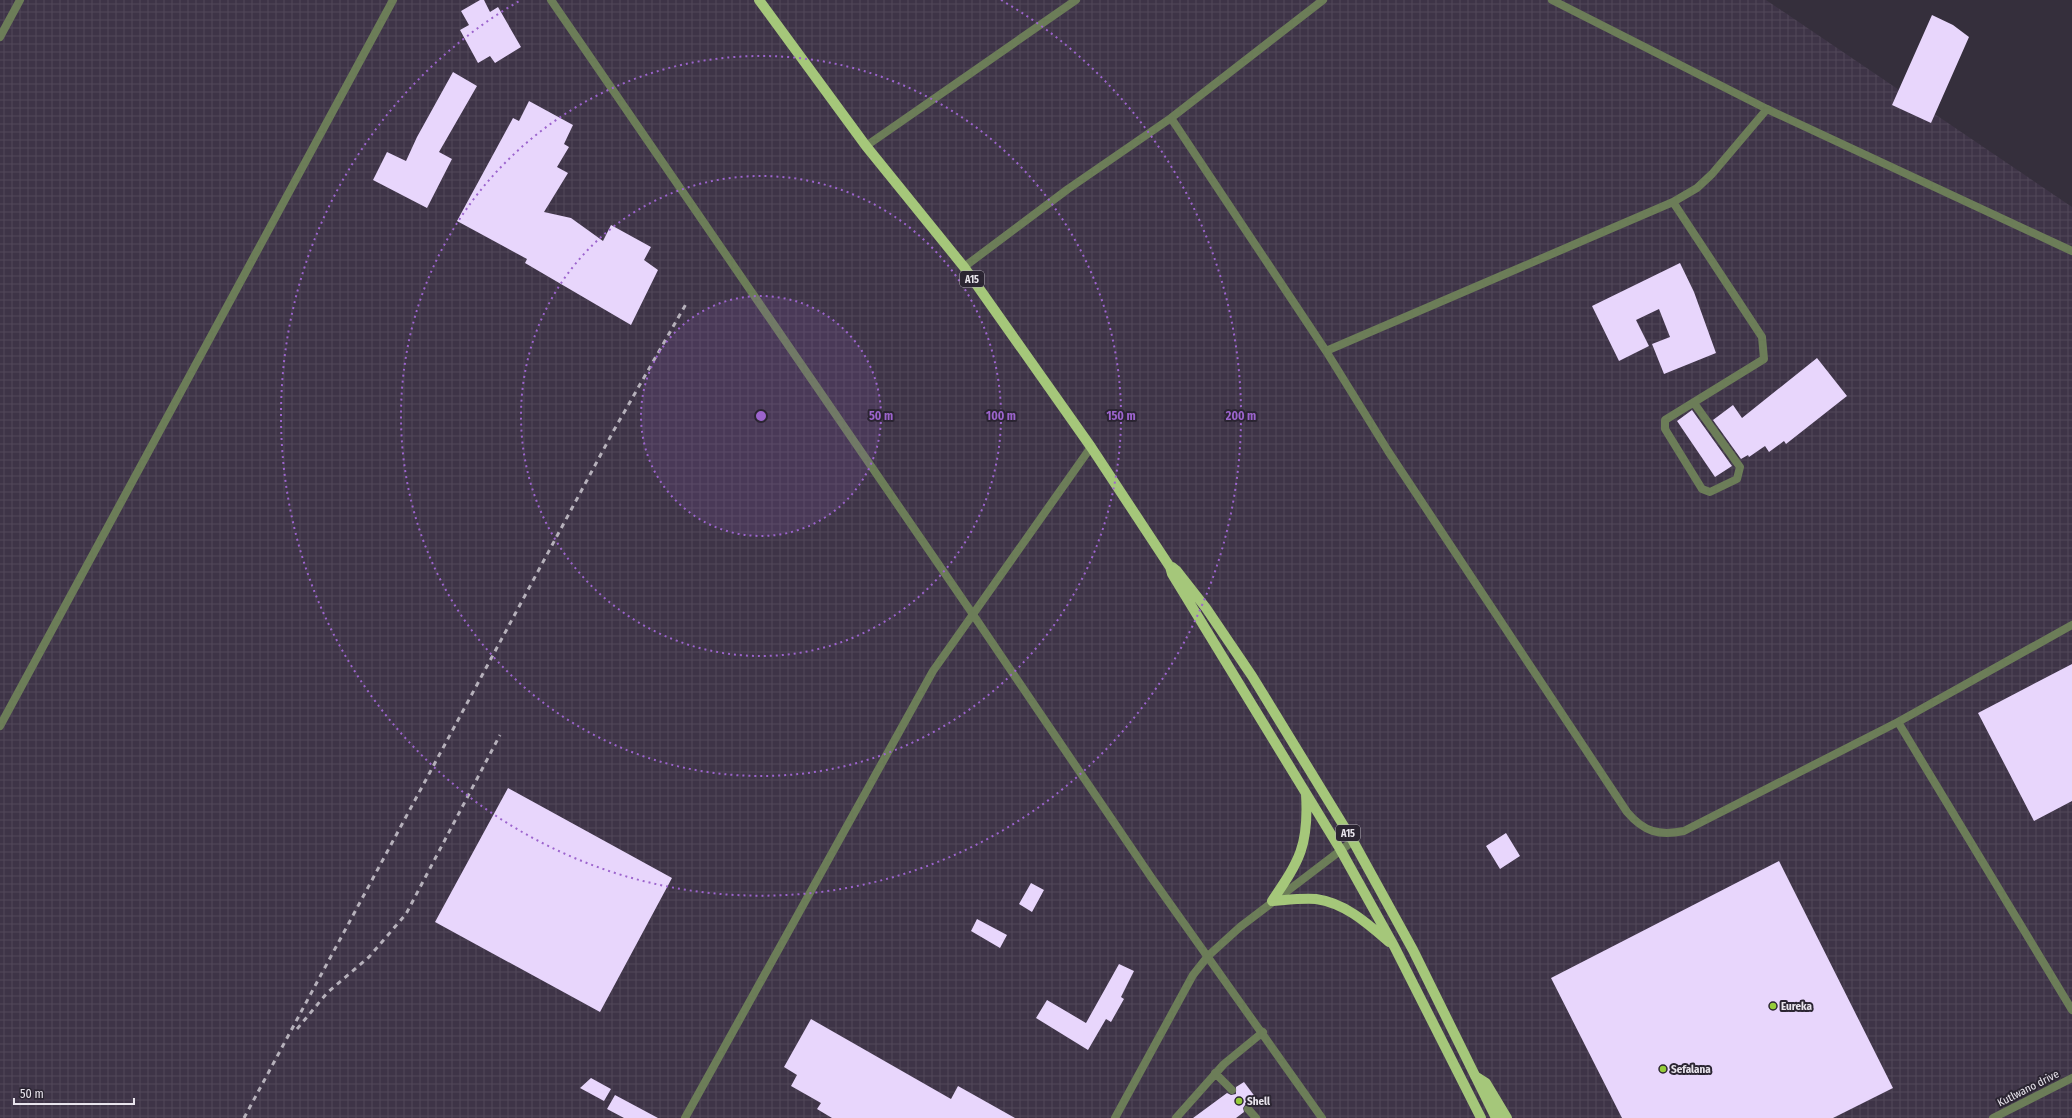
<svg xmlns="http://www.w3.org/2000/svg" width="2072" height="1118" viewBox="0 0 2072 1118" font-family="'Fira Sans Condensed',sans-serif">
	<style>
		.industrial { fill: url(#industrial-grid) }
		.building { fill: #e8d6fc }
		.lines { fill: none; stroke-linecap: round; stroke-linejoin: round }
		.service { stroke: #6c7d58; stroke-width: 8 }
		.minor { stroke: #6c7d58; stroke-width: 8 }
		.tertiary { stroke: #6c7d58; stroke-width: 8 }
		.primary { stroke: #a5c77a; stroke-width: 10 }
		.rail { stroke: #b6b1bb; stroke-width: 3; stroke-dasharray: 5 5; stroke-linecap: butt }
		.ring { fill: none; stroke: #9c64cd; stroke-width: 2; stroke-dasharray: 2 4 }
		.poi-dot { fill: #95cc3a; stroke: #2b2532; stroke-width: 1.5 }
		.labels { text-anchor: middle; stroke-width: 4; stroke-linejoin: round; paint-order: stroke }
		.shield { fill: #2b2532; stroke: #b0abb5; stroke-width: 1 }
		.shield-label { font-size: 10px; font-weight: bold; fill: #e9e5ed }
		.poi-label { font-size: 11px; font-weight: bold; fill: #e9e5ed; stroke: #2b2532; text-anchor: start }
		.street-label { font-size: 11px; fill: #e9e5ed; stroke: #2b2532 }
		.centre { fill: #9c64cd; stroke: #2b2532; stroke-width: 2 }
		.ring-label { font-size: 12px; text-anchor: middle; font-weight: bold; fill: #9c64cd; stroke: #2b2532; stroke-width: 4; stroke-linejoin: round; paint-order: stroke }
	</style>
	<defs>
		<pattern id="industrial-grid" width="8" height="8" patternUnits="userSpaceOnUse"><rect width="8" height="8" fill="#3e3447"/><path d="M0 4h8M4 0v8" fill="none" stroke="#514859"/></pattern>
	</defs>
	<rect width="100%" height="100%" fill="#352f3c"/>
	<!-- industrial -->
	<path class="industrial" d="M0,0H1766L2072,207V1118H0Z"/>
	<!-- building -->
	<path class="building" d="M480,0H484L490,12L498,7L521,47L495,63L490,56L478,63L460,30L469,25L461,11Z
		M1932,15L1953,25L1969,37L1931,123L1892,105Z
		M453,72L477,86L439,152L452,159L427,208L373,180L387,152L406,161L417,137Z
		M529,101L573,125L564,144L569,147L557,167L568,173L544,212L571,218L603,241L611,225L651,247L644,260L658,270L631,325L525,263L527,259L457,221L513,118L519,121Z
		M1680,263L1694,292L1716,353L1664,374L1652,344L1670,337L1659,309L1636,320L1649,346L1619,361L1592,306Z
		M1817,358L1847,396L1786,444L1784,441L1769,452L1765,446L1749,457L1748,455L1741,459L1713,420L1733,405L1742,418Z
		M1692,410L1732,466L1715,477L1677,421Z
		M2072,664V801L2034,821L1978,713Z
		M508,788L672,878L600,1012L435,922Z
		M1506,833L1520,856L1500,869L1486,846Z
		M1779,861L1893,1088L1833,1118H1622L1551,978Z
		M1031,883L1044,890L1032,912L1019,904Z
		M977,919L1007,935L1000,948L971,931Z
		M1119,964L1134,971L1121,997L1124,999L1111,1022L1106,1019L1088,1050L1036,1018L1047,1000L1086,1023Z
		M811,1019L951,1099L958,1086L1015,1118H832L817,1109L821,1103L791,1086L797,1075L784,1067Z
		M591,1078L611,1089L604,1101L580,1088Z
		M1244,1082L1259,1102L1253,1106L1249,1104L1245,1105L1243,1108L1244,1112L1236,1118H1193L1227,1093L1231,1095L1236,1094V1087Z
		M615,1095L658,1118H624L607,1109Z"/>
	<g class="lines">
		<!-- service -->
		<path class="service" d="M551,0L972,613L1151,877L1322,1118
			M1552,0L1767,109L2072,251
			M0,37L20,0
			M1171,118L1326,351L1388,451L1627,812C1644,832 1659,836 1684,831L1898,722L2072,625
			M1673,202L1762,337L1764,359L1665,420V429L1702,489L1710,492L1737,479L1740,467L1694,403
			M964,267L1068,189L1171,118L1323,0
			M1326,351L1673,202L1697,188L1712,174L1767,109
			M1898,722L2072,1010
			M0,726L393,0
			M1215,1073L1232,1090
			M1248,1109L1256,1118
			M685,1118L933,671L1091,447
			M1176,1118L1224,1064L1263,1032"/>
		<!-- minor -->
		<path class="minor" d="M866,146L1076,0
			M1115,1118L1193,975L1208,956L1240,927L1353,841"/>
		<!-- tertiary -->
		<path class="tertiary" d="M1993,1118L2072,1078"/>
		<!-- primary -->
		<path class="primary" d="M759,0L866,146L964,267L1091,447L1170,567L1172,574L1340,849L1394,946L1481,1118
			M1172,567L1177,571L1206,608L1252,676L1353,841L1413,950L1496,1118
			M1272,901C1286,900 1302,898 1316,899C1345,903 1367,923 1389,942
			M1272,901C1300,860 1309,845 1306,794
			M1475,1076L1486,1083L1507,1118"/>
		<!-- rail -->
		<path class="rail" d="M297,1029L327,993L369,957L406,914L500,735
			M244,1118L614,430L686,304"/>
	</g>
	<!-- distance rings -->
	<circle cx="761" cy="416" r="120" fill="#9c64cd" fill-opacity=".12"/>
	<g class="ring">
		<circle cx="761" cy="416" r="120"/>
		<circle cx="761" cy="416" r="240"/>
		<circle cx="761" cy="416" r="360"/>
		<path d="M1001 0A480 480 0 1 1 521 0"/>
	</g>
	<!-- markers -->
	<g class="poi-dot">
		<circle cx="1773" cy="1006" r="4"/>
		<circle cx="1663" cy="1069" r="4"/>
		<circle cx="1239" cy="1101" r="4"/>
	</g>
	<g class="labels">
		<!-- shield labels -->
		<g class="shield">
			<rect x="960" y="271" width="24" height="16" rx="3"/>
			<rect x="1336" y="825" width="24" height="16" rx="3"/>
		</g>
		<g class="shield-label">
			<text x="972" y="283">A15</text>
			<text x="1348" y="837">A15</text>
		</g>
		<!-- poi labels -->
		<g class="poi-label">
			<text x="1781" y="1010">Eureka</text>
			<text x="1671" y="1073">Sefalana</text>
			<text x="1247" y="1105">Shell</text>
		</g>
		<!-- street labels -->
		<g class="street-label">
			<text transform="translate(2028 1088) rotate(-27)" y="4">Kutlwano drive</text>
		</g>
	</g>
	<circle cx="761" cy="416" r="6" class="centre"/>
	<g class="ring-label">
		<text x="881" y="420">50 m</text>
		<text x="1001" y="420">100 m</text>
		<text x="1121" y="420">150 m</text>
		<text x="1241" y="420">200 m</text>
	</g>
	<!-- scale -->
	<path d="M14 1098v6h120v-6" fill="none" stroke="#e9e5ed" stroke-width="2"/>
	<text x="20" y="1098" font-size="12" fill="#e9e5ed" stroke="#2b2532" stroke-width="3" paint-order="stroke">50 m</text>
</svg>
